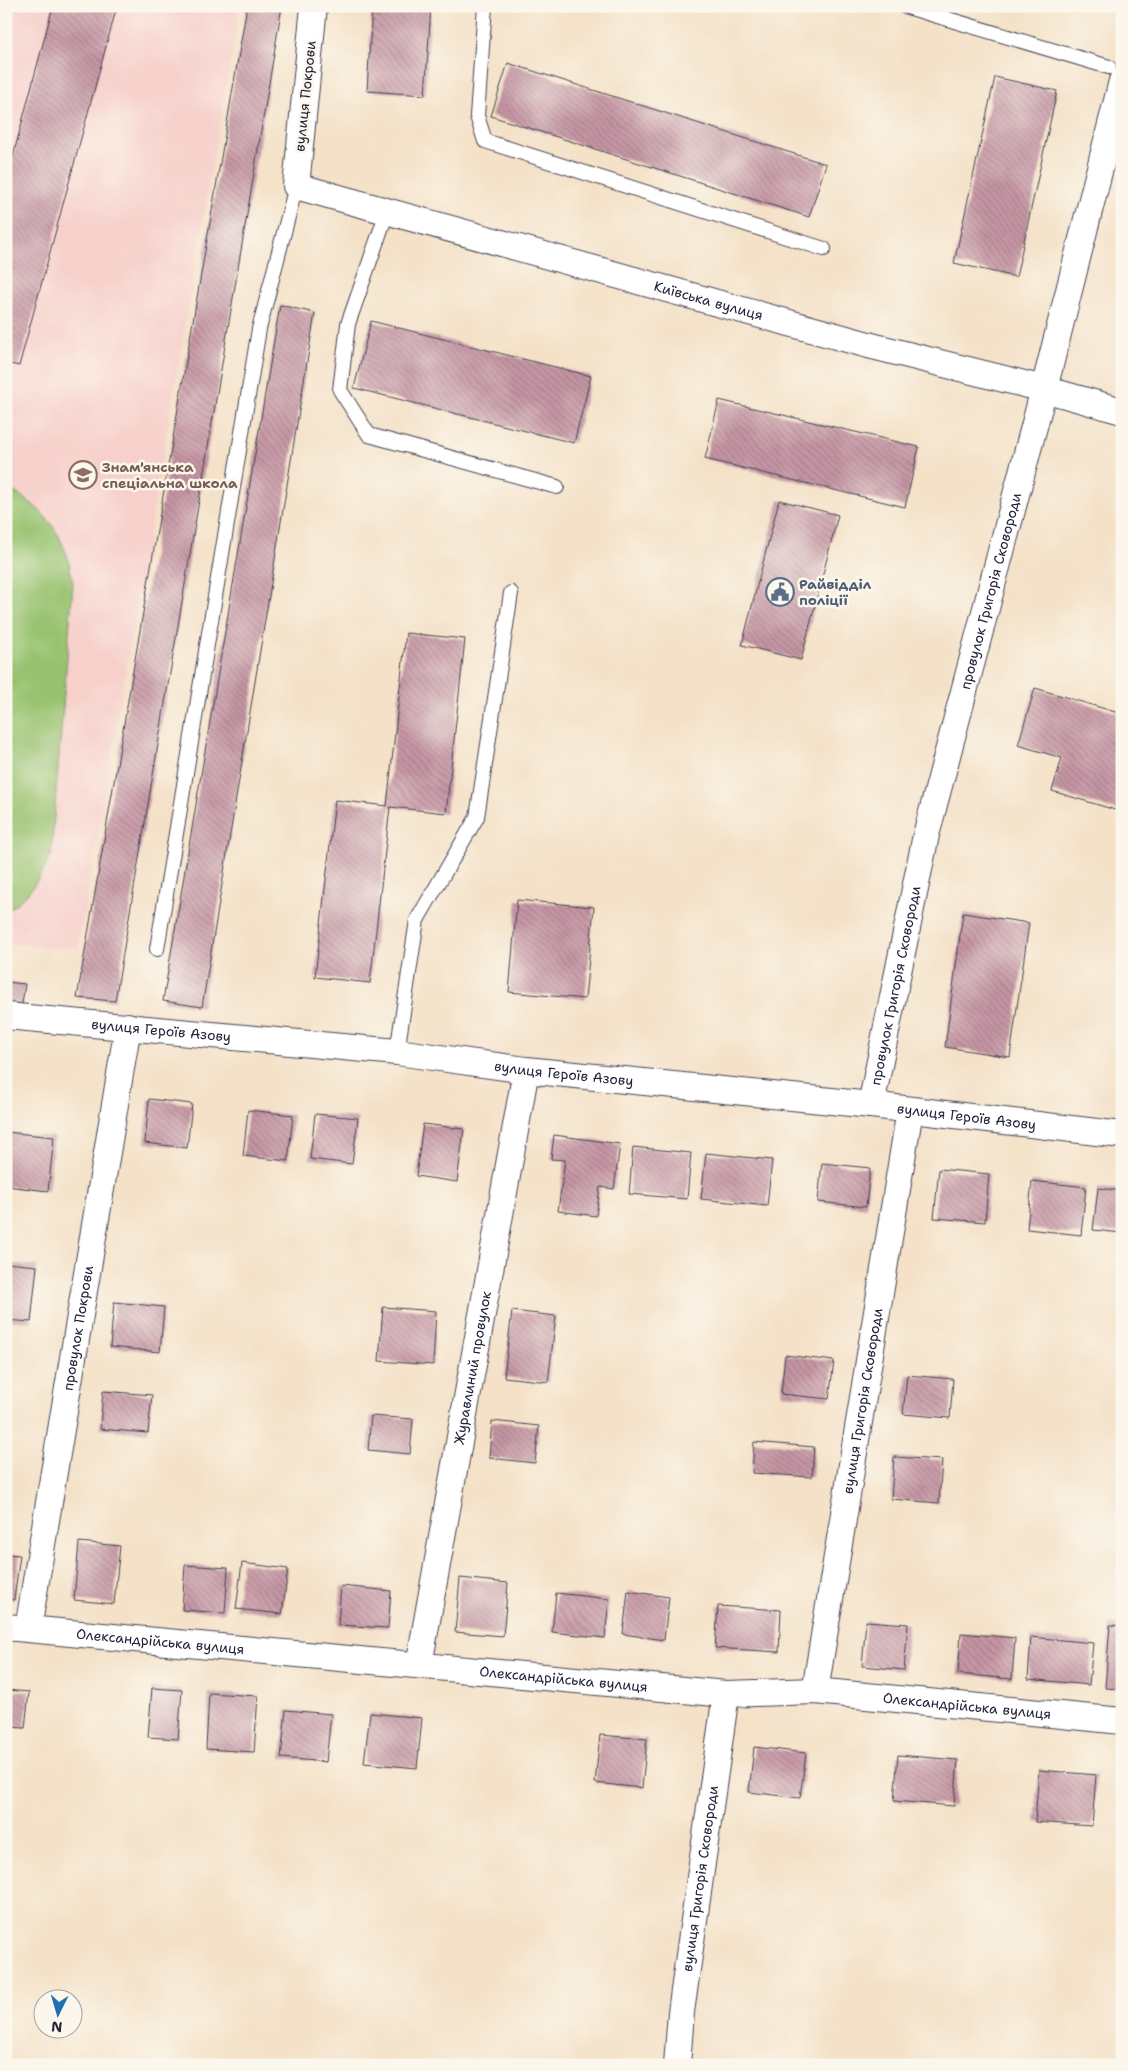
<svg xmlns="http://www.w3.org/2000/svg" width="1128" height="2071" viewBox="0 0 1128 2071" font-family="'Shantell Sans',sans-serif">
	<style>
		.built { fill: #f7d0cb }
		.green { fill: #98c26f; stroke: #5d7255 }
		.building { fill: url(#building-back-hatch) }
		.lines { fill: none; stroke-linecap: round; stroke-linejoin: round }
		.service-casing { stroke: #423f50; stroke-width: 16 }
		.minor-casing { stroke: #423f50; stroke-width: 28 }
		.service { stroke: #fff; stroke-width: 14 }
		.minor { stroke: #fff; stroke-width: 26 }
		.labels { text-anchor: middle; stroke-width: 5; stroke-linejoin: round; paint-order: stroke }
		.street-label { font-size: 14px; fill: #22223b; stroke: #fbf7ec }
		.education-label { font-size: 14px; font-weight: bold; fill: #785e54; stroke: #fbf7ec; text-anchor: start }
		.service-label { font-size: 14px; font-weight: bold; fill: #4e5e75; stroke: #fbf7ec; text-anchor: start }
	</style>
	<defs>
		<pattern id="building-back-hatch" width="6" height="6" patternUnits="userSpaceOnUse" patternTransform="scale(1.25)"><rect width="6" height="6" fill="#c696a4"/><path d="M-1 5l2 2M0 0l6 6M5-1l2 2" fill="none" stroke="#a07a87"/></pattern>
	</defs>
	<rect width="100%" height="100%" fill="#fbf7ec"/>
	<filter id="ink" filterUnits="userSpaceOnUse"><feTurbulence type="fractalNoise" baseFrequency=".02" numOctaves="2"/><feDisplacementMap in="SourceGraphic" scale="10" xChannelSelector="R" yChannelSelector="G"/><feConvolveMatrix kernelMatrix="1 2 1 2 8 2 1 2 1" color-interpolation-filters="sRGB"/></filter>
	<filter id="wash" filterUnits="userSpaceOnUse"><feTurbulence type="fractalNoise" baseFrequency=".0096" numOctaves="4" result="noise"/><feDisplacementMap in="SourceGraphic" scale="20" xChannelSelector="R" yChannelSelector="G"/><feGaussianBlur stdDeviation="1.12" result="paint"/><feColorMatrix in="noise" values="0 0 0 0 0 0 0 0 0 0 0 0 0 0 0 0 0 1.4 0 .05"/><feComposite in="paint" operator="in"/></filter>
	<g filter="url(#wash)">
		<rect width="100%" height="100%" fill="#f4e1c7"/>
		<!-- built -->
		<path class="built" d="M6,6H240L78,949L6,944Z"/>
		<!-- green -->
		<path class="green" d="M6,488C48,508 67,539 73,584L51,855C41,877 28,898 6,911Z"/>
		<g id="blocks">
			<!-- building -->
			<path class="building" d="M53,6H117L19,366L6,363V154L13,156Z
				M247,6H282L115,1001L77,998Z
				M372,6H431L425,95L367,91Z
				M508,63L826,164L809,217L491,116Z
				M995,77L1057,91L1016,277L954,263Z
				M280,305L315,313L202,1007L163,1001Z
				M371,321L591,376L574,443L354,388Z
				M719,400L919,447L905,507L705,459Z
				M779,500L838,515L801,660L742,645Z
				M406,633L465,639L446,813L390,807L370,983L315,977L335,800L387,806Z
				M1035,688L1122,714V812L1052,791L1062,758L1018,745Z
				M517,900L594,907L585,999L509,992Z
				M963,913L1029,923L1010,1057L945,1047Z
				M6,982L25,984L21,1010L6,1008Z
				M149,1099L192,1104L187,1148L145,1143Z
				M248,1110L293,1115L288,1161L243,1156Z
				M315,1114L358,1118L352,1164L310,1159Z
				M423,1124L464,1129L457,1182L416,1176Z
				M6,1132L54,1137L48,1191L6,1186Z
				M554,1135L620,1144L614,1189L600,1187L596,1216L558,1211L565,1160L551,1159Z
				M633,1147L691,1153L687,1199L629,1194Z
				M706,1153L772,1160L767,1206L701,1199Z
				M822,1163L870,1168L866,1207L818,1202Z
				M939,1169L989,1174L985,1222L934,1218Z
				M1032,1181L1086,1187L1081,1235L1027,1229Z
				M1098,1188L1122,1191V1233L1093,1230Z
				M6,1263L37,1266L31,1322L6,1320Z
				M114,1302L164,1307L160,1352L110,1347Z
				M383,1307L436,1311L433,1365L379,1361Z
				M512,1311L556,1316L548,1382L504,1377Z
				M785,1355L834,1361L829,1399L781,1394Z
				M907,1375L953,1379L950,1418L903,1414Z
				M103,1391L152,1395L148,1433L100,1429Z
				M371,1416L413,1419L410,1454L368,1450Z
				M492,1421L539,1426L535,1463L489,1458Z
				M754,1442L814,1447L812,1477L752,1473Z
				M894,1457L942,1460L939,1503L891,1499Z
				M79,1542L120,1546L114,1604L74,1600Z
				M6,1554L20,1555L14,1600L6,1599Z
				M242,1563L288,1569L282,1614L236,1609Z
				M185,1565L228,1568L225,1613L182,1610Z
				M460,1578L508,1583L503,1636L455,1632Z
				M341,1586L391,1591L388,1628L338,1625Z
				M628,1591L669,1597L664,1640L623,1634Z
				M556,1593L609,1599L605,1638L552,1632Z
				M718,1606L781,1610L779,1652L715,1648Z
				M866,1621L908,1624L904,1670L862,1666Z
				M1110,1625L1122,1626V1689L1105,1688Z
				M961,1633L1015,1638L1012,1679L958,1674Z
				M1031,1637L1093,1643L1089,1685L1028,1679Z
				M152,1688L182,1690L178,1739L148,1737Z
				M6,1690L29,1692L25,1728L6,1727Z
				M209,1693L258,1696L254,1752L206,1749Z
				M286,1710L331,1714L326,1762L281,1758Z
				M370,1713L422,1718L417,1768L364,1763Z
				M600,1735L647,1739L642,1788L595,1783Z
				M754,1747L806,1753L800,1798L749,1792Z
				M898,1755L958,1760L954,1806L894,1801Z
				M1039,1770L1096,1775L1092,1826L1035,1822Z"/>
		</g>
	</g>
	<g filter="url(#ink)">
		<use href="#blocks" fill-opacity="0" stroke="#423f50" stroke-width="1"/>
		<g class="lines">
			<defs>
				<path id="service" d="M485,6L477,116L485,141L824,249
					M904,6L1109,67
					M387,212L348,324L340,390L369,435L557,487
					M157,949L259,329L296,186
					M397,1052L417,920L477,817L511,593"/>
				<g id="minor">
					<path id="s1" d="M314,6L296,186L872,346L1044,389L1122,411"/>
					<path id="s2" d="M6,1016L397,1052L526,1070L871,1105L1122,1135"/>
					<path id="s3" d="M871,1105L926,835L1044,389L1122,81"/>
					<path id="s4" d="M6,1627L726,1694L815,1691L1122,1721"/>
					<path id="s5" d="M28,1629L128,1026"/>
					<path id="s6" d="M419,1665L526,1070"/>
					<path id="s7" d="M815,1691L910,1110"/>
					<path id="s8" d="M677,2065L681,2012L726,1694"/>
				</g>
			</defs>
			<!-- service casing -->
			<use href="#service" class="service-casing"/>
			<!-- minor casing -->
			<use href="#minor" class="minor-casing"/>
			<!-- service -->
			<use href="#service" class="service"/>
			<!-- minor -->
			<use href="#minor" class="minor"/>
		</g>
	</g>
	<!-- icons -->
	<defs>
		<symbol id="school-ring" viewBox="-11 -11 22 22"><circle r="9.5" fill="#fbf7ec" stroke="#8d6e63" stroke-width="1.5"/><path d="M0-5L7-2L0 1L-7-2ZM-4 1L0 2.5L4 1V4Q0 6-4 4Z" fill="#8d6e63"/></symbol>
		<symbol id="civic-ring" viewBox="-11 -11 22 22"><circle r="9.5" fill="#fbf7ec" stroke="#5c6f8a" stroke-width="1.5"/><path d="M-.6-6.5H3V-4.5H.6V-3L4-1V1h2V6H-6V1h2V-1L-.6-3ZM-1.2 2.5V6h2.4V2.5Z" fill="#5c6f8a"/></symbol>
	</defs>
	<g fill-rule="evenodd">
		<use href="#school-ring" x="67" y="459" width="32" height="32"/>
		<use href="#civic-ring" x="764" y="576" width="32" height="32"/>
	</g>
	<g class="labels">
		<!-- street labels -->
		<g class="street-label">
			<text transform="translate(305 96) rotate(-84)" y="5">вулиця Покрови</text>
			<text dy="5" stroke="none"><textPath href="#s1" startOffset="609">Київська вулиця</textPath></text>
			<text dy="5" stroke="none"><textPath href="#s3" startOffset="528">провулок Григорія Сковороди</textPath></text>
			<text dy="5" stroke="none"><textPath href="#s3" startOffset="122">провулок Григорія Сковороди</textPath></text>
			<text dy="5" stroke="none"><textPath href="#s2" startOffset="156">вулиця Героїв Азову</textPath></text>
			<text dy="5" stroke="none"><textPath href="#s2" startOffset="561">вулиця Героїв Азову</textPath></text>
			<text dy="5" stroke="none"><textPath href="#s2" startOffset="966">вулиця Героїв Азову</textPath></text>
			<text dy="5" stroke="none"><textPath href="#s5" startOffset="305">провулок Покрови</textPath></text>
			<text dy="5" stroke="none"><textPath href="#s6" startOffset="302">Журавлиний провулок</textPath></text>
			<text dy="5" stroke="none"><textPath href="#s7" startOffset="294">вулиця Григорія Сковороди</textPath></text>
			<text dy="5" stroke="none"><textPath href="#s4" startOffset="155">Олександрійська вулиця</textPath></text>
			<text dy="5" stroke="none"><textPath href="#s4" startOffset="560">Олександрійська вулиця</textPath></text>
			<text dy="5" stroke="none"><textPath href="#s4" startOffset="965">Олександрійська вулиця</textPath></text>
			<text dy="5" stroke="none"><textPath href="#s8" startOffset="188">вулиця Григорія Сковороди</textPath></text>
		</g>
		<!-- education labels -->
		<g class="education-label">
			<text x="102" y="472">Знам'янська<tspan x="102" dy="16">спеціальна школа</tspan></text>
		</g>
		<!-- service labels -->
		<g class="service-label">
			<text x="799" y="589">Райвідділ<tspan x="799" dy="16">поліції</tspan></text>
		</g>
	</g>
	<!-- margin -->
	<rect width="1128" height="2071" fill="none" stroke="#fbf7ec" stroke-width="25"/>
	<!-- north arrow -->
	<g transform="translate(58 2014) rotate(185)"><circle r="24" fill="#fbf7ec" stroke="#a4a2a5"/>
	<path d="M0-4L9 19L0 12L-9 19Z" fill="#1f6fb2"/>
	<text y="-8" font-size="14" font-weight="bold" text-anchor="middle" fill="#22223b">N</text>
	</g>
</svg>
